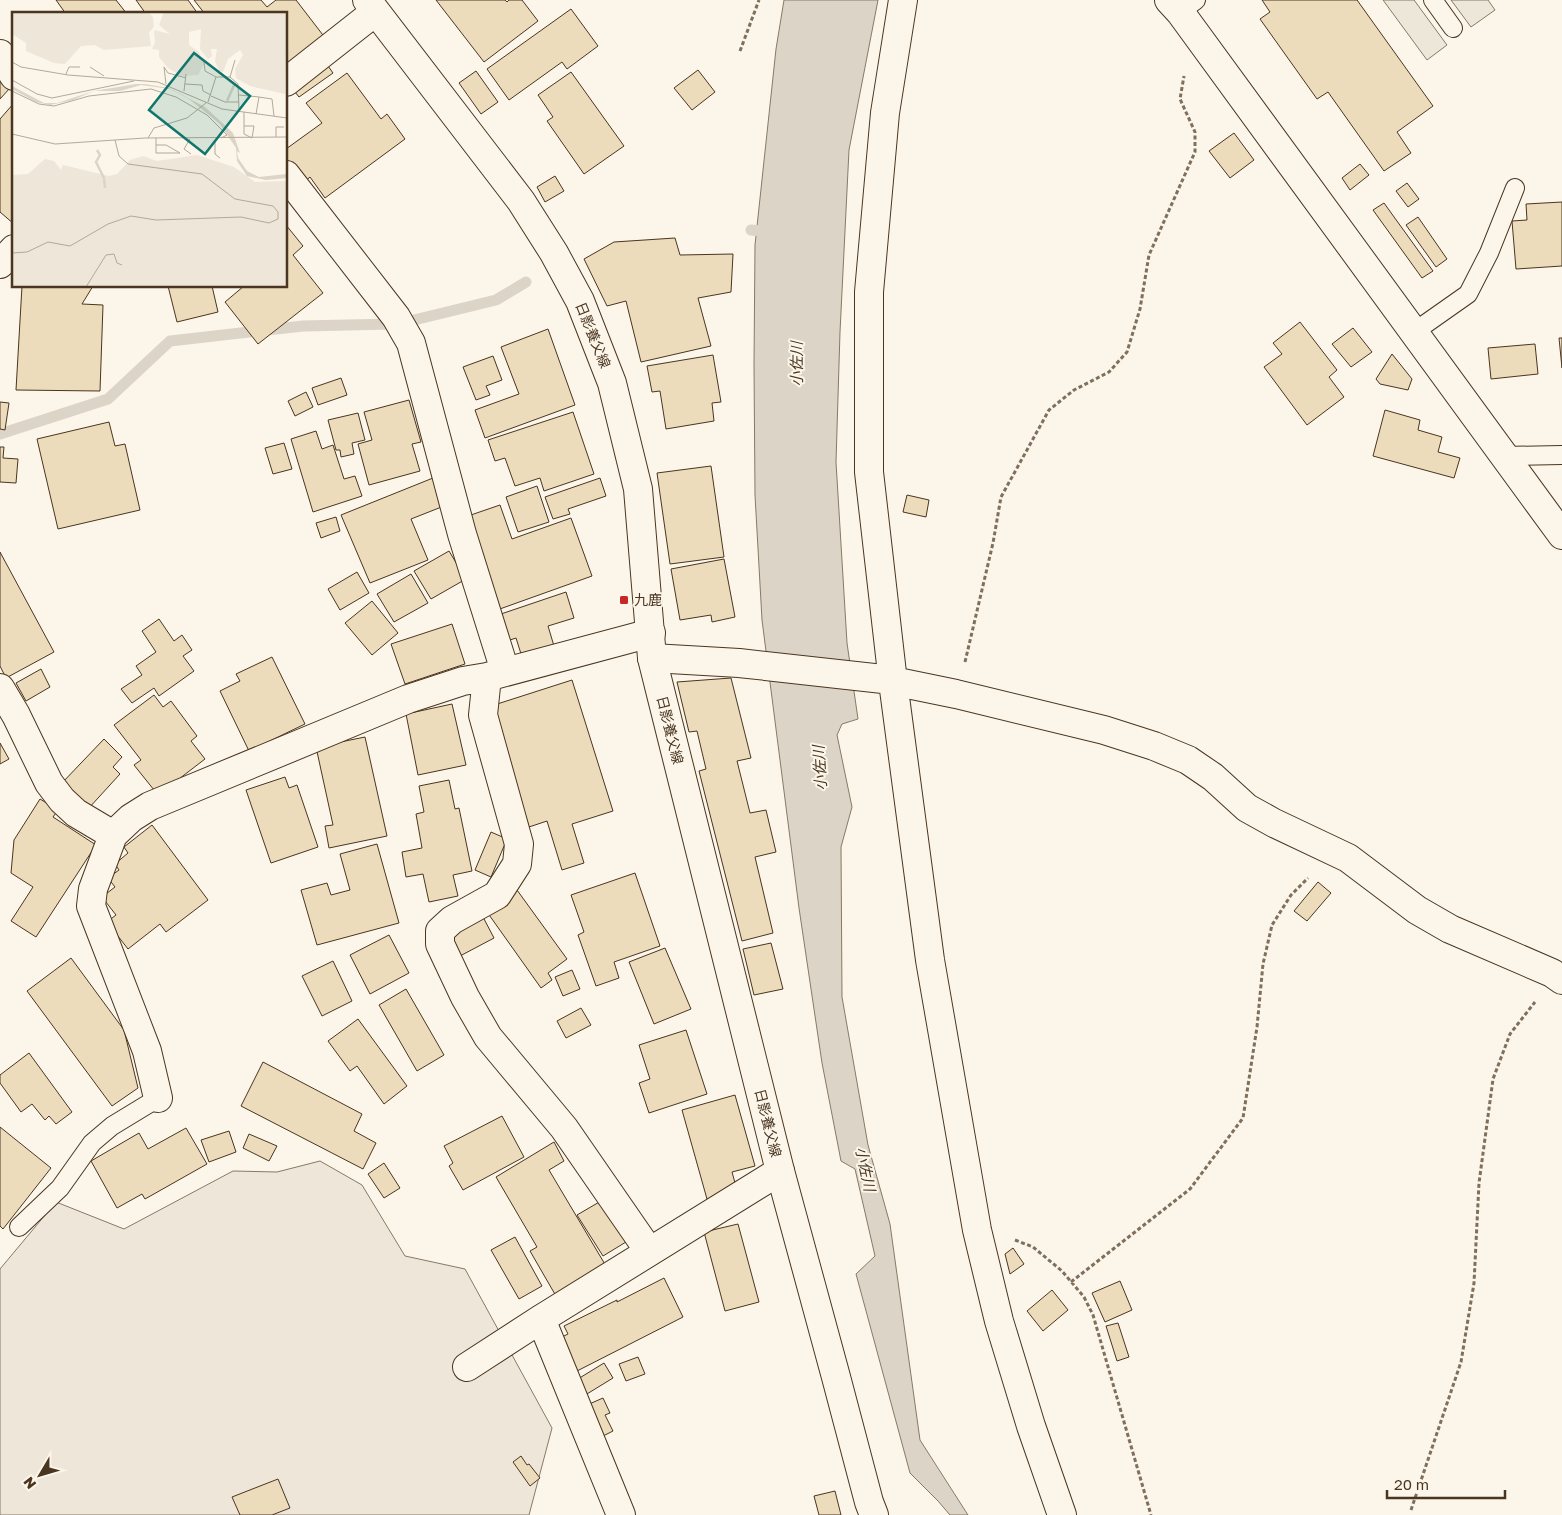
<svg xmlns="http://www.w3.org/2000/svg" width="1562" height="1515" viewBox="0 0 1562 1515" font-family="'Golos Text','Noto Sans JP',sans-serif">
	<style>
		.green { fill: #ede6d9; stroke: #887966 }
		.parking { fill: #ede7d9; stroke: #887966 }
		.water { fill: #dcd4c6; stroke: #887966 }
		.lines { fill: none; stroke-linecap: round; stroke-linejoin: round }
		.stream { stroke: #dcd4c6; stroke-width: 11 }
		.building { fill: #ecdcbc; stroke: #4a3520 }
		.lane-casing { stroke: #4a3520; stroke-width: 20 }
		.street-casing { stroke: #4a3520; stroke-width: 30 }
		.secondary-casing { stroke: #4a3520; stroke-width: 30 }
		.path { stroke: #7f6f5c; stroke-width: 3; stroke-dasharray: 4 2.5; stroke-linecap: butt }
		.lane { stroke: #fbf6e9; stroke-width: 18 }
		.street { stroke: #fbf6e9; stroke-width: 28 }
		.secondary { stroke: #fbf6e9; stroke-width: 28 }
		.poi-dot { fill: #c62828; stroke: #fbf6e9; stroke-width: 2 }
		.labels { text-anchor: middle; stroke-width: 4; stroke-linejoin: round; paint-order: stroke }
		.street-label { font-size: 14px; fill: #4a3520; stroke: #fbf6e9 }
		.poi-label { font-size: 14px; fill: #4a3520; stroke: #fbf6e9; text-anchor: start }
		.water-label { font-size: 15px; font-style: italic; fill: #4a3520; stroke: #fbf6e9 }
		.inset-river { fill: none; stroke: #dcd4c6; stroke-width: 2.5 }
		.inset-road { fill: none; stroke: #b4a999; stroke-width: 1 }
		.view { fill: #0f766e; fill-opacity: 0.15; stroke: #0f766e; stroke-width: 2.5 }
		.inset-edge { fill: none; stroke: #4a3520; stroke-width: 2.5 }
	</style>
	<rect width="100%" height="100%" fill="#fbf6e9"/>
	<!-- green -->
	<path class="green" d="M320,1161L362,1185L405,1256L465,1269L552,1428L529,1515H0V1269L56,1202L124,1229L233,1171L277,1172Z"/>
	<!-- parking -->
	<path class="parking" d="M1383,0H1414L1447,45L1427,60Z
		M1451,0H1488L1495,10L1471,27Z"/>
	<!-- water -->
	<path class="water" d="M784,0H878L849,150L840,332L836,462L847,643L858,719L842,724L837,735L852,807L841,847L842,997L868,1145L890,1224L920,1440L968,1515H950L938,1501L910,1473L856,1274L875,1256L855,1169L841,1161L822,1063L799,908L762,620L755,495L754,365L755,245L776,49Z"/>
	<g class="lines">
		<!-- stream -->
		<path class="stream" d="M751,230L771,232
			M410,321L496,300L526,282
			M0,434L108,399L170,341L303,326L393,324"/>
	</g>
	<!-- building -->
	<path class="building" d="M56,0H116L127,14H66Z
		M136,0H188L198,14H146Z
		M194,0H261L267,7L276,0H296L326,39L286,70V14H205Z
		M436,0H505L507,2L509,0H522L538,21L484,62Z
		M1262,0H1357L1433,106L1397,132L1411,153L1384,171L1328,92L1317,99L1260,19L1270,12Z
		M571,9L598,46L567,69L562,62L509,100L487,69Z
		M326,63L333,73L299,97L291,87Z
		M698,70L715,92L692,110L674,88Z
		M476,71L498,102L481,114L459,83Z
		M571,72L624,146L584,174L547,121L553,117L538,95Z
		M347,73L381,119L387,114L405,139L325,198L310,177L302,184L286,164V149L322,123L306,103Z
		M0,79L10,88L0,99Z
		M14,103V224L0,212V119Z
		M1234,133L1254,160L1230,178L1209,151Z
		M1360,164L1369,175L1350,190L1342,178Z
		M555,176L564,191L545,202L537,187Z
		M1407,183L1419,199L1408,207L1396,191Z
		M1562,202V266L1516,269L1512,221L1527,220L1526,204Z
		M1384,203L1433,271L1422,278L1373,210Z
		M1418,217L1447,259L1436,267L1406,225Z
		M286,225L303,246L293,255L323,293L258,344L225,302L244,286H286Z
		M675,238L680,255L733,254L731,292L698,298L711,346L641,362L626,301L607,306L584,259L614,242Z
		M22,286H93L82,304L103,305L100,391L16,390Z
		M168,286H212L218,312L177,322Z
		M1300,322L1337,370L1329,377L1344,397L1307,425L1264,367L1282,354L1273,343Z
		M1353,328L1372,352L1351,367L1332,344Z
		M548,329L575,405L485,438L475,410L519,394L501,347Z
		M1559,338H1562V368Z
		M1535,344L1538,374L1491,379L1488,348Z
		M1392,354L1412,379L1408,390L1380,384L1376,379Z
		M713,355L721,402L712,403L714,421L666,429L660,391L652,392L647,366Z
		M493,356L502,380L486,386L490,395L476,400L463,367Z
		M341,378L347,395L318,405L312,388Z
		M306,392L313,407L295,416L288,401Z
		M409,400L421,442L412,444L420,471L369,485L358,444L372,440L364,412Z
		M0,402L9,403L5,430L0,429Z
		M1385,410L1420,420L1418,430L1442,437L1438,452L1460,458L1454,478L1373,456Z
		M573,412L594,474L544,491L540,478L515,486L505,458L495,461L488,440Z
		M358,413L365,440L352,443L354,454L341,457L340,450H336L328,420Z
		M109,422L115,446L125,444L140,510L58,529L37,439Z
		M316,431L322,449L333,445L344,479L355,476L362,496L313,512L291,439Z
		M284,443L292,469L273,474L265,448Z
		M0,447H4L3,458L18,459L16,483L0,482Z
		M711,466L724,557L670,564L657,473Z
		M433,478L444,506L411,519L428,560L370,583L341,515Z
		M600,478L606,496L568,509L570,514L553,519L545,497Z
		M537,486L549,522L518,532L506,497Z
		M907,495L929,500L926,517L903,512Z
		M500,505L512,539L571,518L592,576L497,610L465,517Z
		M336,517L340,531L321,538L316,523Z
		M449,551L466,579L431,599L414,571Z
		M0,552L54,652L6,678L0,666Z
		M724,559L735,617L712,622L711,615L680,620L671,569Z
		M357,572L369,593L340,610L328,589Z
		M411,574L428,603L394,622L377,594Z
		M566,592L574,618L548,626L554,646L522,657L516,638L507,641L498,615Z
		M372,601L398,633L372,655L345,623Z
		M159,619L174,641L182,635L192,650L183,656L194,671L159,696L154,688L132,703L121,689L142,675L136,666L156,652L142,631Z
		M452,624L465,664L405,684L391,644Z
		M272,657L305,724L249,751L220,691L240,681L236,674Z
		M41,669L50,687L26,701L16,683Z
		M731,678L751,758L737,761L750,813L766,810L776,852L755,857L773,933L742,941L699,771L706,769L697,731L689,732L677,682Z
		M572,680L613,811L572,824L584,863L562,870L547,821L529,827L491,706Z
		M154,695L163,707L171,701L197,736L191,741L205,759L158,795L134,765L141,760L114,725Z
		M452,704L466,765L418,775L406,714Z
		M365,737L387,836L329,848L325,826L333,825L316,747Z
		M104,739L122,757L113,767L120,774L88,809L61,784Z
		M0,743L9,759L0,764Z
		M285,777L289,788L297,785L318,847L271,863L246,790Z
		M449,780L455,809L459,808L472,871L453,875L458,896L429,902L423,874L406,877L402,852L422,848L416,814L424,812L419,786Z
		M40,799L58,810L53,817L96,845L36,937L11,921L33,887L11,873L14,840Z
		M152,825L208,900L166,932L160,924L128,949L107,922L116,915L102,897L115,887L108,878L119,870L115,864L128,853L124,847Z
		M491,832L507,839L491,877L475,870Z
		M377,844L399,923L317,945L301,890L327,883L331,895L350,890L340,854Z
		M635,873L660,946L614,962L619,978L596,986L578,935L584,932L571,895Z
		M1318,882L1331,893L1307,921L1294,911Z
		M517,890L567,959L548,973L552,980L541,988L487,912Z
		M483,917L494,938L460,956L449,935Z
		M389,935L409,973L370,994L350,955Z
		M771,943L783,989L754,995L743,949Z
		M665,948L691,1009L654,1024L629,962Z
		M71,958L124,1030L138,1088L112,1106L27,991Z
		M333,961L352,1001L322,1016L302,976Z
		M572,970L580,989L563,996L555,977Z
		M406,989L444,1055L417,1071L379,1005Z
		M581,1008L591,1025L566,1038L557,1021Z
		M358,1019L407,1086L384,1104L357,1066L350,1071L328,1041Z
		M686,1030L707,1094L649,1113L639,1083L650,1079L639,1045Z
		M29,1053L72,1112L56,1124L49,1116L45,1120L32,1104L21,1112L0,1083V1075Z
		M263,1062L362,1114L354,1131L376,1143L363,1169L241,1106Z
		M735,1095L755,1166L732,1172L737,1190L707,1199L682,1110Z
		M502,1116L524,1157L463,1190L449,1166L453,1163L444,1146Z
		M0,1127L51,1168L3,1229L0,1226Z
		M186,1128L207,1164L145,1199L142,1194L117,1208L91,1161L139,1133L148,1149Z
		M229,1131L236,1152L209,1162L201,1140Z
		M249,1134L277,1146L269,1161L243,1148Z
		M554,1142L564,1161L549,1170L606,1266L556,1296L530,1251L537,1247L496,1177Z
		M384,1163L400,1188L384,1198L368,1174Z
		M601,1201L626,1242L603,1256L577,1215Z
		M738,1224L759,1302L725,1311L704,1232Z
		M515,1237L542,1286L519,1299L491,1250Z
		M1013,1248L1024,1264L1010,1274L1005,1254Z
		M664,1278L683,1317L577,1371L560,1338L568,1334L564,1326L617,1300V1302Z
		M1120,1281L1132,1310L1105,1322L1092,1293Z
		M1052,1290L1068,1310L1043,1331L1027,1311Z
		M1118,1323L1129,1357L1117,1361L1106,1326Z
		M638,1357L645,1374L626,1381L619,1364Z
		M604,1363L613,1378L582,1397L573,1382Z
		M603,1398L610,1413L605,1415L613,1431L601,1437L587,1405Z
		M521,1456L527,1465L529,1464L540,1478L530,1486L513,1462Z
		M278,1479L290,1508L272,1515H240L232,1497Z
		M835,1491L841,1515H819L814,1496Z"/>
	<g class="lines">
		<defs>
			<path id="lane" d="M1433,0L1453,28
				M1180,12L1196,0
				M1414,332L1468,294L1489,253L1515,188
				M1504,456L1562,455
				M19,1227L60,1188L92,1143L112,1126L158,1098"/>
			<path id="street" d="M903,0L885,113L869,292V472L893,682L930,960L977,1230L999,1321L1031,1426L1062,1515
				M0,54L14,76
				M286,82L375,12
				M286,175L396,317L411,343L462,534L505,671
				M0,264L14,249
				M652,658L739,663L883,679L956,694L1104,730L1154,746L1188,760L1213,777L1247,808L1274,823L1348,858L1417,910L1450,929L1552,973L1562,980
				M487,677L483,715L519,844L517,864L497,895L452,920L440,931V944L465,997L488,1037L564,1128L649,1251
				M0,688L16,715L49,783L62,800L76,813L113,835
				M158,1098L147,1051L91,906L93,889L113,835L131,818L150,806L408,699L463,681L487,677L651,633
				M541,1319L621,1515
				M467,1367L541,1319L780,1171"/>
			<path id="secondary" d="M367,0L521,201L554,253L580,301L612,383L638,489L652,658L780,1171L836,1377L869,1502L874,1515
				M1169,0L1180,12L1562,535"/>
		</defs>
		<!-- lane casing -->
		<use href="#lane" class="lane-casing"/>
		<!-- street casing -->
		<use href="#street" class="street-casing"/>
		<!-- secondary casing -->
		<use href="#secondary" class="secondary-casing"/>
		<!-- path -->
		<path class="path" d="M740,51L759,0
			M965,662L993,543L1001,497L1049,410L1074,390L1109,372L1127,352L1140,309L1149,255L1195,152V132L1180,99L1184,76
			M1015,1240L1033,1247L1062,1271L1084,1297L1093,1315L1151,1515
			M1071,1282L1190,1189L1243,1118L1257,1027L1263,964L1272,925L1291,895L1308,878
			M1411,1510L1461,1362L1474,1283L1479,1183L1493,1079L1510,1034L1535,1002"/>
		<!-- lane -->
		<use href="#lane" class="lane"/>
		<!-- street -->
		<use href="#street" class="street"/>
		<!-- secondary -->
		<use href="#secondary" class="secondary"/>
	</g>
	<!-- markers -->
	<rect class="poi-dot" x="619" y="595" width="10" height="10" rx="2.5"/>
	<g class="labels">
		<!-- street labels -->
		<g class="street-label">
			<text transform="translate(593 335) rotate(68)" y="5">日影養父線</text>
			<text transform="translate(670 730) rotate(76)" y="5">日影養父線</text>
			<text transform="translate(768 1123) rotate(76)" y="5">日影養父線</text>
		</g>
		<!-- poi labels -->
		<g class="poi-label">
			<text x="634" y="605">九鹿</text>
		</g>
		<!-- water labels -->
		<g class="water-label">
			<text transform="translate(797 364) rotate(-90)" y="5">小佐川</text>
			<text transform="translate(820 768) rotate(-93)" y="5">小佐川</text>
			<text transform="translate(865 1169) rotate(78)" y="5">小佐川</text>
		</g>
	</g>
	<!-- overview -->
	<g transform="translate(12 12)">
		<rect width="275" height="275" fill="#fbf6e9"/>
		<path d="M0,0H136L141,5L142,15L137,20L139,34L92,38L83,33L69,34L53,52L42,51L14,39V31L0,22ZM152,0H275L273,82L238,74L224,66L223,57L231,43L228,38L216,47L211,60L207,59L203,49L205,37H199L200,44L196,47L188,37L189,17L177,20V33L187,40L192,52L186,63L169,64L156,56L147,45V38L140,37L143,30L142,18L158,22L147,13ZM185,143L222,155L243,170L275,169V275H0V163L16,162L33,147L42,149L49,158L51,153L97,164L105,162L118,148L131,144L145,149Z" fill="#ede6d9"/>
		<path d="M124,72H133L157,76L193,95L221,121L228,141L225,139L226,146L235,159L247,165L275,162V166L254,168L235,164L225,149L224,136L208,112L177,87L158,77L129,73L108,79H82L61,88L38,93L24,90L0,77V74L32,91H45L82,79Z" fill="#dcd4c6"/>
		<path class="inset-river" d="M215,89L223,71M85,138L88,143L84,150L92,166L93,176"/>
		<path class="inset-road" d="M0,50L9,55L56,63L146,70L210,97L275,106M192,50L193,59L204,65L196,90M78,55L92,64M54,62L57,55H68M204,65H218L226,72L227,98M218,65L223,48M0,68L25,82L40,86L122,69M154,72L152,55L156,61L174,66M173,72L190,73L191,79L199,83M0,79L27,92L42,94L77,84L139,77L164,85L195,103L215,123L209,126M172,79L174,62M227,83L247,85L244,102M199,84L213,90H227M247,85L260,87L262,104M232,100V122L240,126L242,114H232M0,122L43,132L133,126L275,125M264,125V115H272M136,126L142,116L175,106L194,91M178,127L172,137L179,142M203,128V142L208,146M144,133H154L168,141H144V126M0,241L15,240L36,230L58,234L96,212L119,204L144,208L229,205L257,211L266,207V200L261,194L223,187L190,162L116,152L107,144L103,128M74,275L94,243L102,242L105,251L110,253"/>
		<path class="view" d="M182,41L238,84L193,142L137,98Z"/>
		<rect width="275" height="275" class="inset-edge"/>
	</g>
	<!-- north arrow -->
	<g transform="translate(40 1475) rotate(232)" stroke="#fbf6e9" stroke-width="4" paint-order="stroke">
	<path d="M0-4L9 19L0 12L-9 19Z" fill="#4a3520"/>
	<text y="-8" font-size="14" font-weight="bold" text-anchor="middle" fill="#4a3520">N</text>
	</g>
	<!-- scale -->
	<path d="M1387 1490v8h118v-8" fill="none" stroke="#4a3520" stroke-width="2.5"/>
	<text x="1394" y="1490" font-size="15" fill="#4a3520" stroke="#fbf6e9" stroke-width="4" paint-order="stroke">20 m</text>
</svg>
